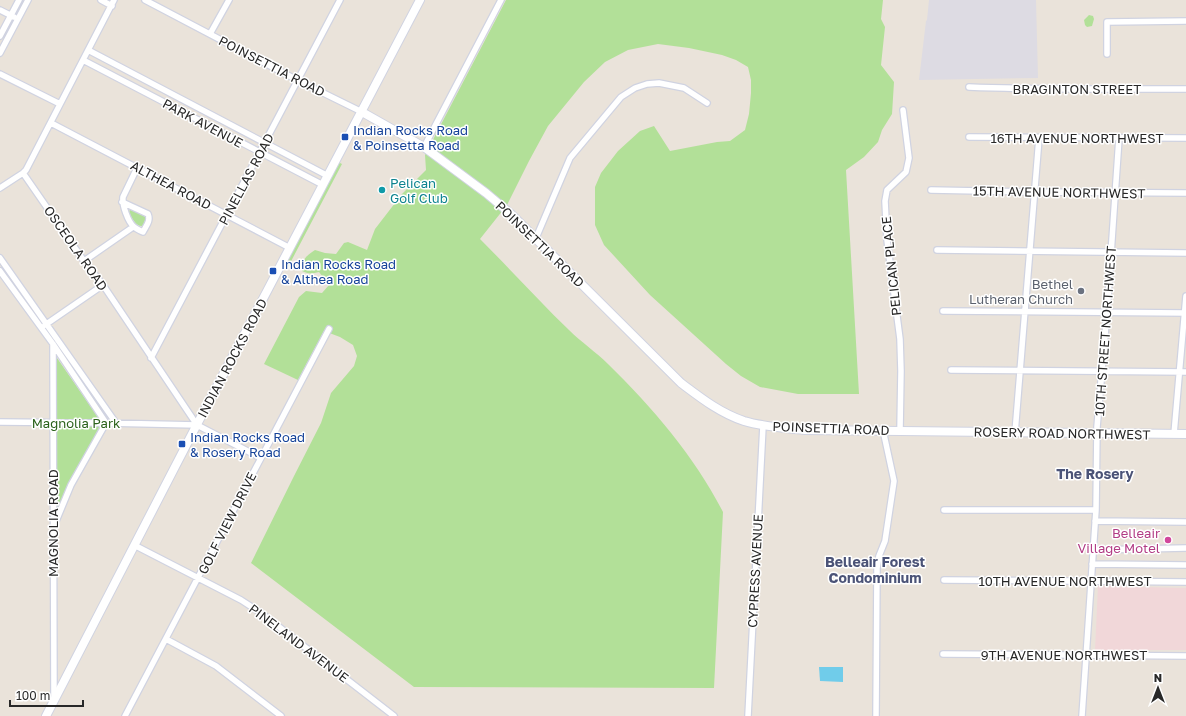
<svg xmlns="http://www.w3.org/2000/svg" width="1186" height="716" viewBox="0 0 1186 716" font-family="'Golos Text',sans-serif">
	<style>
		.industrial { fill: #dddbe3 }
		.medical { fill: #f1d7d9 }
		.green { fill: #b2e098 }
		.water { fill: #70ccea }
		.lines { fill: none; stroke-linecap: round; stroke-linejoin: round }
		.street-casing { stroke: #d0d3e1; stroke-width: 8 }
		.secondary-casing { stroke: #d0d3e1; stroke-width: 10 }
		.street { stroke: #fff; stroke-width: 5.5 }
		.secondary { stroke: #fff; stroke-width: 8 }
		.transit-dot { fill: #1a4fb4; stroke: #fff; stroke-width: 1.5 }
		.culture-dot { fill: #0f9aa8; stroke: #fff; stroke-width: 1.5 }
		.worship-dot { fill: #6b7280; stroke: #fff; stroke-width: 1.5 }
		.hotel-dot { fill: #d1479c; stroke: #fff; stroke-width: 1.5 }
		.labels { text-anchor: middle; stroke-width: 3; stroke-linejoin: round; paint-order: stroke }
		.street-label { font-size: 13px; fill: #282828; stroke: #fff }
		.transit-label { font-size: 13px; fill: #164399; stroke: #fff; text-anchor: start }
		.culture-label { font-size: 13px; fill: #0d838f; stroke: #fff; text-anchor: start }
		.worship-label { font-size: 13px; fill: #5b616d; stroke: #fff; text-anchor: end }
		.park-label { font-size: 13px; fill: #2c621c; stroke: #fff }
		.hotel-label { font-size: 13px; fill: #b23c85; stroke: #fff; text-anchor: end }
		.neighbourhood-label { font-size: 14px; font-weight: bold; fill: #4b5377; stroke: #fff }
	</style>
	<rect width="100%" height="100%" fill="#eae3da"/>
	<!-- industrial -->
	<path class="industrial" d="M929,0H1036L1038,78L919,80L926,21L927,20Z"/>
	<!-- medical -->
	<path class="medical" d="M1098,586L1186,588V650H1095Z"/>
	<!-- green -->
	<path class="green" d="M506,0H883L881,19L885,27L881,65L894,82L892,114L882,130L878,142L864,157L846,170L859,394H798L760,387L741,376L726,364L650,295L604,245L595,225V187L601,173L618,151L640,131L654,126L670,151L717,142L730,141L745,130L749,114L751,93V80L748,67L736,60L722,55L689,48L658,44L628,50L605,62L584,82L548,126L529,161L507,205L480,239C510,269 539,301 569,330C581,342 596,352 608,364C653,408 695,457 723,512L714,688L414,687L251,563L294,476L321,423L331,393L354,366L357,356L353,345L340,337L324,331L298,380L264,364L299,297L306,291L322,293L329,285L319,272C312,274 308,274 302,271C301,260 307,255 315,250L325,253L336,254L344,243L348,242L367,250L375,229L402,194L426,170L425,155Z
		M1089,15L1093,16L1094,19L1092,26L1087,27L1085,25L1084,20Z
		M338,162L342,164L287,269L283,267Z
		M130,209L134,210L146,217V222L143,226C136,227 132,218 129,213Z
		M55,358H57L98,417L99,429L59,506L56,507L55,504Z"/>
	<!-- water -->
	<path class="water" d="M819,667H843V682L820,681Z"/>
	<g class="lines">
		<defs>
			<path id="street" d="M101,0L112,6
				M145,0L297,80L362,112
				M0,10L14,17
				M210,34L229,0
				M0,36L19,0
				M88,50L328,176
				M0,53L28,0
				M1107,54V22L1186,21
				M83,60L323,185
				M0,74L60,104
				M969,87C1041,90 1113,89 1186,89
				M51,123L290,248
				M969,137L1186,138
				M424,147L501,0
				M23,173L84,261L103,285L197,425L261,458
				M0,188L23,173L26,170L114,0
				M931,190L1035,192L1186,193
				M122,202L148,214C151,221 146,226 143,232C140,231 137,229 134,227C128,222 122,205 123,197L137,168
				M536,238L570,158L621,97L635,88L647,84L659,83L684,88L707,103
				M937,250L1186,253
				M0,258L116,423
				M84,261L133,227
				M0,271L53,344L106,423L71,485L54,526
				M943,311L1186,313
				M45,325L103,285
				M53,344L54,700
				M151,358L340,0
				M951,370L1186,372
				M0,422L106,423L197,425
				M900,430L901,371L900,339L887,240L885,201L887,190L906,172L909,158L903,110
				M1015,433L1039,138
				M1174,434L1186,296
				M944,510H1096
				M1095,521L1186,522
				M134,545L241,600L261,613L394,716
				M1093,550L1186,548
				M1092,564L1186,565
				M944,580L1186,582
				M166,639L216,666L281,716
				M943,654L1186,656
				M125,716L329,329
				M748,716L763,426
				M876,716L877,568L879,556L885,541L894,481L883,430
				M1082,716L1096,510L1097,427L1107,312L1119,138"/>
			<path id="secondary" d="M362,112L424,147L486,193L511,214L681,383C701,398 720,413 744,421C764,427 785,428 805,430L1186,434
				M46,716L193,432L420,0"/>
		</defs>
		<!-- street casing -->
		<use href="#street" class="street-casing"/>
		<!-- secondary casing -->
		<use href="#secondary" class="secondary-casing"/>
		<!-- street -->
		<use href="#street" class="street"/>
		<!-- secondary -->
		<use href="#secondary" class="secondary"/>
	</g>
	<!-- markers -->
	<g class="transit-dot">
		<rect x="341" y="133" width="8" height="8" rx="2"/>
		<rect x="269" y="267" width="8" height="8" rx="2"/>
		<rect x="178" y="440" width="8" height="8" rx="2"/>
	</g>
	<circle class="culture-dot" cx="382" cy="190" r="4"/>
	<circle class="worship-dot" cx="1081" cy="291" r="4"/>
	<circle class="hotel-dot" cx="1168" cy="540" r="4"/>
	<g class="labels">
		<!-- street labels -->
		<g class="street-label">
			<text transform="translate(272 66) rotate(27)" y="5">POINSETTIA ROAD</text>
			<text x="1077" y="94">BRAGINTON STREET</text>
			<text transform="translate(203 123) rotate(28)" y="5">PARK AVENUE</text>
			<text x="1077" y="143">16TH AVENUE NORTHWEST</text>
			<text transform="translate(246 179) rotate(-62)" y="5">PINELLAS ROAD</text>
			<text transform="translate(171 185) rotate(28)" y="5">ALTHEA ROAD</text>
			<text transform="translate(1059 192) rotate(1)" y="5">15TH AVENUE NORTHWEST</text>
			<text transform="translate(540 244) rotate(44)" y="5">POINSETTIA ROAD</text>
			<text transform="translate(76 248) rotate(55)" y="5">OSCEOLA ROAD</text>
			<text transform="translate(891 266) rotate(-96)" y="5">PELICAN PLACE</text>
			<text transform="translate(1105 331) rotate(-86)" y="5">10TH STREET NORTHWEST</text>
			<text transform="translate(232 358) rotate(-62)" y="5">INDIAN ROCKS ROAD</text>
			<text transform="translate(831 428) rotate(2)" y="5">POINSETTIA ROAD</text>
			<text transform="translate(1062 433) rotate(1)" y="5">ROSERY ROAD NORTHWEST</text>
			<text transform="translate(53 523) rotate(-90)" y="5">MAGNOLIA ROAD</text>
			<text transform="translate(227 523) rotate(-63)" y="5">GOLF VIEW DRIVE</text>
			<text transform="translate(755 571) rotate(-87)" y="5">CYPRESS AVENUE</text>
			<text x="1065" y="586">10TH AVENUE NORTHWEST</text>
			<text transform="translate(299 643) rotate(37)" y="5">PINELAND AVENUE</text>
			<text x="1064" y="660">9TH AVENUE NORTHWEST</text>
		</g>
		<!-- transit labels -->
		<g class="transit-label">
			<text x="353" y="135">Indian Rocks Road<tspan x="353" dy="15">&amp; Poinsetta Road</tspan></text>
			<text x="281" y="269">Indian Rocks Road<tspan x="281" dy="15">&amp; Althea Road</tspan></text>
			<text x="190" y="442">Indian Rocks Road<tspan x="190" dy="15">&amp; Rosery Road</tspan></text>
		</g>
		<!-- culture labels -->
		<g class="culture-label">
			<text x="390" y="188">Pelican<tspan x="390" dy="15">Golf Club</tspan></text>
		</g>
		<!-- worship labels -->
		<g class="worship-label">
			<text x="1073" y="289">Bethel<tspan x="1073" dy="15">Lutheran Church</tspan></text>
		</g>
		<!-- park labels -->
		<g class="park-label">
			<text x="76" y="428">Magnolia Park</text>
		</g>
		<!-- hotel labels -->
		<g class="hotel-label">
			<text x="1160" y="538">Belleair<tspan x="1160" dy="15">Village Motel</tspan></text>
		</g>
		<!-- neighbourhood labels -->
		<g class="neighbourhood-label">
			<text x="1095" y="479">The Rosery</text>
			<text x="875" y="567">Belleair Forest<tspan x="875" dy="16">Condominium</tspan></text>
		</g>
	</g>
	<!-- north arrow -->
	<g transform="translate(1158 688)" stroke="#ffffff" stroke-width="3" paint-order="stroke">
	<path d="M0-3L7 15L0 10L-7 15Z" fill="#282828"/>
	<text y="-6" font-size="11" font-weight="bold" text-anchor="middle" fill="#282828">N</text>
	</g>
	<!-- scale -->
	<path d="M10 700v6h73v-6" fill="none" stroke="#282828" stroke-width="2"/>
	<text x="16" y="700" font-size="12" fill="#282828" stroke="#ffffff" stroke-width="3" paint-order="stroke">100 m</text>
</svg>
